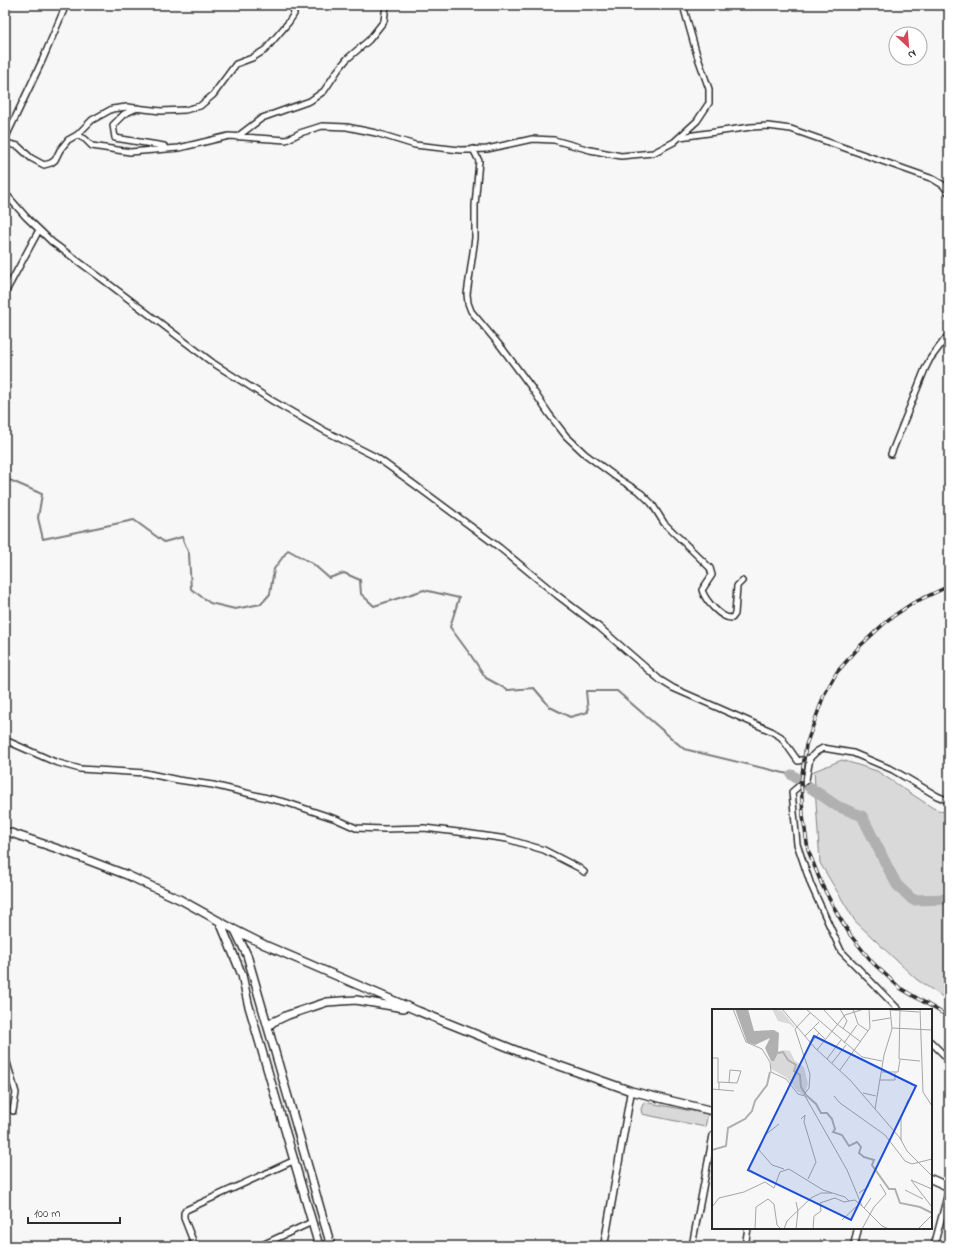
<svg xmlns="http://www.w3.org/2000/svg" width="954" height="1251" viewBox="0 0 954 1251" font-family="'Indie Flower',sans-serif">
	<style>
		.green { fill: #d9d9d9; stroke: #828282 }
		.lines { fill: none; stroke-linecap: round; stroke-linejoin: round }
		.stream { stroke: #7b7b7b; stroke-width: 2 }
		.river { stroke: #b0b0b0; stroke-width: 11 }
		.minor-casing { stroke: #2b2b2b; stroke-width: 8 }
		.tertiary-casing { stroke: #2b2b2b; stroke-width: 9 }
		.secondary-casing { stroke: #2b2b2b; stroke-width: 10 }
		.minor { stroke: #fff; stroke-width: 5 }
		.tertiary { stroke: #fff; stroke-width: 6 }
		.secondary { stroke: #fff; stroke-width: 7 }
		.rail-casing { stroke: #2b2b2b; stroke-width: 3.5 }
		.rail { stroke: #fff; stroke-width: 2; stroke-dasharray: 6; stroke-linecap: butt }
		.inset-river { fill: none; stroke: #b0b0b0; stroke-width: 2 }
		.inset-road { fill: none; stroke: #a5a5a5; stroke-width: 1 }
		.view { fill: #1d4ed8; fill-opacity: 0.15; stroke: #1d4ed8; stroke-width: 2 }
		.inset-edge { fill: none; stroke: #2b2b2b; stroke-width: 2 }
	</style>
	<rect width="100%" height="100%" fill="#f7f7f7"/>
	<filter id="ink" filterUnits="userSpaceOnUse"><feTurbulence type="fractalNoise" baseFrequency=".025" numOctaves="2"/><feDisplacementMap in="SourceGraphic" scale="8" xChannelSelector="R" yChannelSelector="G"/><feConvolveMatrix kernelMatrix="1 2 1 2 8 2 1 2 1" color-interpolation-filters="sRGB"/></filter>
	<g filter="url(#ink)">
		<!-- green -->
		<path class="green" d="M842,760L877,771L933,808L949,814V1001L916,979L855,921L820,863L814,771Z
			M644,1102L708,1114L705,1127L642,1114L641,1109Z"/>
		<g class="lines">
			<!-- stream -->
			<path class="stream" d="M5,478L42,494L38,518L43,539L134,520L164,542L182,537L189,554L191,589L210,603L235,609L261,604L270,594L274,569L288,550L313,564L329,578L344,573L360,580L361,594L374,606L424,590L459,598L450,627L472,657L486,678L508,690L534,688L550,707L570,717L588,712L586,691H617L684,749L792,775"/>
			<!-- river -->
			<path class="river" d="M792,775L837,806L862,816L889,870L897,885L913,900L949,899"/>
			<defs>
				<path id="minor" d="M137,108L124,114L113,125L115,138L164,146
					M77,135L92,120L112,109L127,107L161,111L185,110L200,106L213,95L236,64L252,58L265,50L288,23L294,14L293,5
					M237,137L262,118L287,109L310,101L324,91L338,70L347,59L369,40L384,21L386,5
					M680,137L751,127L768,126L791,129L933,179L943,185L949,193
					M5,139L42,61L66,5
					M5,143L18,146L31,158L44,165L51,163L55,160L60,150L68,140L77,135L85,139L92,146L130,152L179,148L229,136L286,140L300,133L322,126L347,127L376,133L415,145L460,150L487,149L532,139L554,140L590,150L621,156L653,153L674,142L697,121L709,103V89L697,55L684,9L685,5
					M473,149L479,161L475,205V238L467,294L468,303L471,311L502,348L531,387L549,414L566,436L585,454L616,477L641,493L652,504L664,523L710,568L712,575L702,590C705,600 721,619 732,618L735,614L737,586L742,581
					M5,193L26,217L52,242L105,281L213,363L271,400L325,431L376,457L415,485L500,548L557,595L599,627L660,680L673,688L771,731L781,737L798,761L810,758L816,752L823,748L853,753L893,770L937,796L949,801
					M5,293L39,230
					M891,454L925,369L930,359L949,334
					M5,740L55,762L80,769L145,773L178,780L213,785L288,803L336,819L356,828L384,829L424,828L458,832L507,839L544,850L579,868L584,872
					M810,758L806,780L792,792L797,844L811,885L841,951L899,1010
					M931,1042L949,1060
					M5,1056L16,1093L13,1111
					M195,1246L184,1218V1213L186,1210L295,1160
					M260,1246L312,1222
					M692,1246L713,1135
					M745,1246L748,1228
					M934,1246L949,1189"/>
				<path id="tertiary" d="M604,1246L631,1091
					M854,1246L858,1228"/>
				<path id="secondary" d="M5,831L64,851L127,875L181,900L235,930L265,945L418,1011L520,1052L631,1091L713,1111
					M220,922L242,975L248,1003L319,1246
					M235,930L247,955L331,1246
					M268,1027L273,1022L288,1015L327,1002L356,1000L404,1008
					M931,1179L949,1187"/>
			</defs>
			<!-- minor casing -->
			<use href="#minor" class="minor-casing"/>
			<!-- tertiary casing -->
			<use href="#tertiary" class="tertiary-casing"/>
			<!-- secondary casing -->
			<use href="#secondary" class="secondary-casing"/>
			<!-- minor -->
			<use href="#minor" class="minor"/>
			<!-- tertiary -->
			<use href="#tertiary" class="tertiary"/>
			<!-- secondary -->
			<use href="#secondary" class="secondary"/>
			<defs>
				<path id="rail" d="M949,586L913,603L889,619L860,646L837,672L824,695L806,745L801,782L803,816L808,850L822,885L838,915L851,936L873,963L900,988L949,1017"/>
			</defs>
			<!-- rail casing -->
			<use href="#rail" class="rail-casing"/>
			<!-- rail -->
			<use href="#rail" class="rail"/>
		</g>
	</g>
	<!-- overview -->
	<g transform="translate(712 1009)">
		<rect width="220" height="220" fill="#f7f7f7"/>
		<path d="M60,0L70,2L83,18L82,19L78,15L66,12ZM72,41L78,42L83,52L92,58L96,75L92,86L85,82L75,69L59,60V52L64,43Z" fill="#d9d9d9"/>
		<path d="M23,0H36L42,22L62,21L67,24L66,44L62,52H59L53,39L58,29L43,36L35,33Z" fill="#b0b0b0"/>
		<path class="inset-river" d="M66,44L71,43L76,51L84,56L82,62L88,66L89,78L94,86M94,86L104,95L109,104H115L120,110L123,120L121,123L130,126L137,137L145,133L149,138L147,144L152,148L162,151L160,156L177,180H183L188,194L208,198L220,204M0,141L14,137L16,119L33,110L40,102L43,92L55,76L58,63"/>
		<path class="inset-road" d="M21,0L34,33L50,40L58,53L59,63L74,70L86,85L93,87L135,161L150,197L170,217L177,220M70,0L103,39L138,71L188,129L195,142L220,167M94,0L150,48L170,52M111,0L125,15L149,33M128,0L135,12L131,20M141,0L146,15L156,22M188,0L187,50L208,52M208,0L211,83L220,97M178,1L207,3M160,12L178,9M101,18L113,30M180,19L220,21M93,27L107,13M99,34L107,24M132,34L145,16M105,41L133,6L152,0M0,49H6V74M115,50L129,31M120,54L134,36M128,61L158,19L157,0M170,63H186L188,51M168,71H183V64M0,80L22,82M7,80V73L25,74L29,62L18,61L17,73M151,84L164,87M91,87L97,79L98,65L83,20L98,4M122,87L128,94L173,126L193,152L200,155L220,150M163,100L172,46L180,20L178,0M89,110L93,106L92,113L104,153L96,170M67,115L53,126L47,141L60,156L72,160M189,131V109L196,91M220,180L199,171L220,198M193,181L211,190M147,184L157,177M0,198L7,189L32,183L53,173L62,179L68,163L77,160L111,181L133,188L137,192L143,191L150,197M152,199L159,189M130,211L146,196M43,220L44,198L56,190L62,195L65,216L69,220M72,220L75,212L99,189L109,184H120M84,220L86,202L84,193M101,220L102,207L109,202L108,194L123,189L132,193L137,192M150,220L162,198L174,185L168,175M206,220L220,206"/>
		<path class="view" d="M102,27L204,77L139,211L36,161Z"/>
		<rect width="220" height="220" class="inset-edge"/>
	</g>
	<!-- margin -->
	<rect width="954" height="1251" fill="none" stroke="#fff" stroke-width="20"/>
	<rect x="10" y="10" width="934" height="1231" fill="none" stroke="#2b2b2b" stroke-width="1.5" filter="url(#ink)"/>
	<!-- north arrow -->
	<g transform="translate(908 46) rotate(154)"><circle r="19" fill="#ffffff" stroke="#aaaaaa"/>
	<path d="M0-3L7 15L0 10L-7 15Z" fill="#d1495b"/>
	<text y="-6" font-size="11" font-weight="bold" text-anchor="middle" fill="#2b2b2b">N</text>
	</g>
	<!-- scale -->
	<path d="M28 1217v6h92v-6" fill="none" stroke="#2b2b2b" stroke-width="2"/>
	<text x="34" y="1217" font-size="12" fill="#2b2b2b" stroke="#ffffff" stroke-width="3" paint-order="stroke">100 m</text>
</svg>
